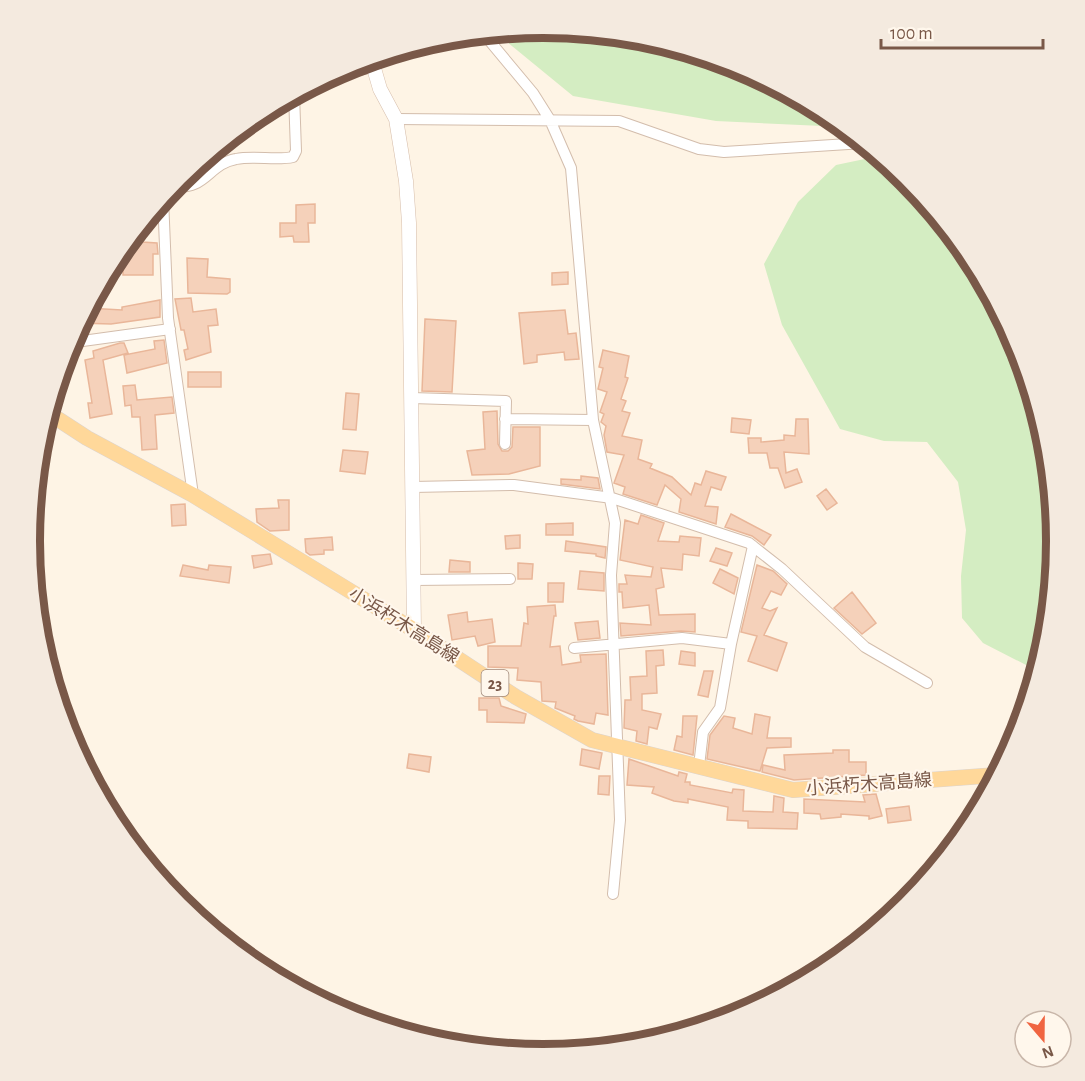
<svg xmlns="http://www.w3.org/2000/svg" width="1085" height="1081" viewBox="0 0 1085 1081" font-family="'Alegreya Sans','Noto Sans JP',sans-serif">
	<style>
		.green { fill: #d4edc2 }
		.building { fill: #f5d1ba; stroke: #e9b699; stroke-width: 1.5 }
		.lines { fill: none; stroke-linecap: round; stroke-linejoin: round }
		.minor-casing { stroke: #d3bdac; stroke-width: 12 }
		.secondary-casing { stroke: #d6bdaa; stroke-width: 15 }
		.primary-casing { stroke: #dcd4cf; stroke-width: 16 }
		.minor { stroke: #fff; stroke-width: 10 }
		.secondary { stroke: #fff; stroke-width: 14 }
		.primary { stroke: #ffd89a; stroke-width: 15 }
		.labels { text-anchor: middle; stroke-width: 4.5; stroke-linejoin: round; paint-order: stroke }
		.shield { fill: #fff7ec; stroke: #a18879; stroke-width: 1.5 }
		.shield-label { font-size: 16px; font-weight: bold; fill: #795848 }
		.street-label { font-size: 18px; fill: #795848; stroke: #fff7ec }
		.rim { fill: none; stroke: #795848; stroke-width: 8 }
	</style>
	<rect width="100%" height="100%" fill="#fef4e5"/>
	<!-- green -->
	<path class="green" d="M543,27C576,30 612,30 644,37C709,51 793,85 844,127L716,121L573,96L495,32Z
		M879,156L906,178L970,256L1017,344L1046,441L1056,541L1046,641L1039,664L1028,666L983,643L962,618L961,576L966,530L958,482L927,442L884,441L840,429L782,325L764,264L798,202L836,165Z"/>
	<!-- building -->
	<path class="building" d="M315,204V223H308L309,242H294L293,236L280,237V223H296V205Z
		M140,234L142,242L157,243L158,254H153V275H123V246L131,236Z
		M187,258L208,259L207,277L230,279V292L227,294L188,293Z
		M568,272V284L552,285V273Z
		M191,298L193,312L216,309L218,325L208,326L211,352L186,360L184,350L188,349L184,330H181L175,299Z
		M160,300V317L111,324L79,323L87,308L122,310V307Z
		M565,310L568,334L576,333L579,359L565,360L564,352L537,355V362L524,364L519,313Z
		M425,319L456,321L452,392L422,391Z
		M164,340L167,363L127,373L124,355L155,349L154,341Z
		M120,343H124L128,353L103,360L112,414L90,418L88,403H92L85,360L94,358L93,351Z
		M603,350L629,356L625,377L628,378L621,399L626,401L622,411L630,413L622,436L642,440L638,459L652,464L650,468L672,477L691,495L695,483L701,485L706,471L726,477L721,490L711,487L705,506L718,507L716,524L679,512L681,499L665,485L657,505L623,494L625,487L614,483L624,455L607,452L604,435L606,426L601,422L604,414L600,412L607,392L598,389L603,368L599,367Z
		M188,372H221V387H188Z
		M135,385L137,400L172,397L174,413L155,415L157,449L142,450L140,417H132L131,405L125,406L123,386Z
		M346,393L359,394L356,430L343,429Z
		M497,411L498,444L502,451H508L512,447L513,427H540V466L509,474L472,475L467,451L485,449L483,412Z
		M732,418L751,420L749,434L731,432Z
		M796,419H808L809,454L784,452L786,473L797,469L802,482L785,488L778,468H770L767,453H749L748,438H761V442L784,440V435L795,436Z
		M343,450L368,452L365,474L340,471Z
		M581,476L598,478L600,489L561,484V479L581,480Z
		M826,489L837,503L827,510L817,496Z
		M278,500H289V530L270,531L257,522L256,509L279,508Z
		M185,504L186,525L172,526L171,505Z
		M731,514L771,535L764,545L752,536L725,527Z
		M641,515L664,523L658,541L679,542L680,536L701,538L699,556L683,554L682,570L661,568L664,587L656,589L659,615L695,614V632L681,631L621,636L620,623L651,625L649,605L623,608L622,592H619V584H627L625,575L651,577L653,567L620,560L625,520L638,524Z
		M573,523V535H546V524Z
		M520,535V548L506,549L505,536Z
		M332,537L333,550H324V554L310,555L306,552L305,539Z
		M566,541L606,547L605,558L596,556V554L565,551Z
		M716,548L732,553L727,566L710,561Z
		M270,554L272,564L254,568L252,556Z
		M450,560L470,562V572H449Z
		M518,563L533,564L532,579H518Z
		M183,565L208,570L209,565L231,567L229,583L180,576Z
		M757,565L773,571L787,584L781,595L771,591L762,608L770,611L777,608L764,635L787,643L777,671L748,661L757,636L741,632Z
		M720,569L738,578L734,594L713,583Z
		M580,571L604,573V591L578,589Z
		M548,583H564L563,602H548Z
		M852,592L876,623L862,634L834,608Z
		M555,605L556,616H554L550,647L560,646L562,665L581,662L580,655L606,654L608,715L596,713L594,724L578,721L574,719L575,716L555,708L556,702L542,701L541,682L517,680L518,668L488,667V646H521L524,623L528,624L527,607Z
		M467,612L468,622L492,619L495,642L478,646L475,636L452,640L448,615Z
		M598,621L600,638L578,640L575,623Z
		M663,650L664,665L656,666L657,693L642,694V710L661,714L657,729L649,727L647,744L636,741L637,731L624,728L625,700H631L630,677L647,676L646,651Z
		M681,651L695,653V666L679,664Z
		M704,671H713L708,697L698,695Z
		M479,698H499L501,706L526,714L524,723L487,722V710H479Z
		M755,714L770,717L767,738H791V747L767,748L760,771L707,759L710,735L724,716L735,718L733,728L752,734Z
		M683,716H697L693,755L674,750L677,736L682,737Z
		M582,749L602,753L599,769L580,765Z
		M833,750H849V762H866V775L794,780L762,772L763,765L785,770L784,755L833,753Z
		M409,754L431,757L429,772L407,768Z
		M629,759L678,776L679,772L687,774L685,782H690V785L732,793L733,789L744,790L743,811L773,812L774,796L784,798L783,812L798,813L797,829L748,828V821L727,820L728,807L688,799V803L674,801L652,793L654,787L627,785Z
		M599,776H610L609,795L598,794Z
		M876,794L882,816L869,819V816L841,814V817L821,819L820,814L804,813V799L865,802L863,795Z
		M909,806L911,820L888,823L886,809Z"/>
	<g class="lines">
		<defs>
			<path id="minor" d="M483,33L533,93L550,120L571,168L593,420L615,523L611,575L620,820L613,894
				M330,75L374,67
				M396,119L619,121L699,149L724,152L864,143
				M173,186C206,191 208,164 236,159C255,155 275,161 293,157L296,151L294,94
				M163,198L168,318L193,495
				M68,343L170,329
				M412,398L506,401L505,444
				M505,419L593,420
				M413,487L514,485L612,498L749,543L782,569L865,647L927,683
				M413,580L510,579
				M574,648L682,638L731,644
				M699,766L703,732L720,708L731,644L753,546"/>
			<path id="secondary" d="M371,58L380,89L396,119L406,181L409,223L414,630"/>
			<path id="primary" d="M47,412L87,438L193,495L414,630L516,697L592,740L793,790L997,775"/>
		</defs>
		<!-- minor casing -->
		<use href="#minor" class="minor-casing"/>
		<!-- secondary casing -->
		<use href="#secondary" class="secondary-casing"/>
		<!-- primary casing -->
		<use href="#primary" class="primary-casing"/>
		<!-- minor -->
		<use href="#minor" class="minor"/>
		<!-- secondary -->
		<use href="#secondary" class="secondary"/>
		<!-- primary -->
		<use href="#primary" class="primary"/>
	</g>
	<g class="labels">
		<!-- shield labels -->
		<rect class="shield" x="481.5" y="670" width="27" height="26" rx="4.5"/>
		<g class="shield-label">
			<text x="495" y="689">23</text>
		</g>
		<!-- street labels -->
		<g class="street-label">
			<text transform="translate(404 625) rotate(32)" y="6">小浜朽木高島線</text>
			<text transform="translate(869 784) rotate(-4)" y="6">小浜朽木高島線</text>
		</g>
	</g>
	<!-- crop -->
	<path d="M0 0H1085V1081H0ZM40 541a503 503 0 1 1 1006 0a503 503 0 1 1-1006 0Z" fill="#f4eadf" fill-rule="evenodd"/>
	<path class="rim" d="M40 541a503 503 0 1 1 1006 0a503 503 0 1 1-1006 0Z"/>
	<!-- north arrow -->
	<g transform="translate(1043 1039) rotate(160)"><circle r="28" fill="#fff7ec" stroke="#c9b7aa" stroke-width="1.5"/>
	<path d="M0-4.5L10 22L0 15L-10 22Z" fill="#f06541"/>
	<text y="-9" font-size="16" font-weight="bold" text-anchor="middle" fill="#795848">N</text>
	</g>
	<!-- scale -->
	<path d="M881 39v9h162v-9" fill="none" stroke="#795848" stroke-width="3"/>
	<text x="890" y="39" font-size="18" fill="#795848" stroke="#fff7ec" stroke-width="4.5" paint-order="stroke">100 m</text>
</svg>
